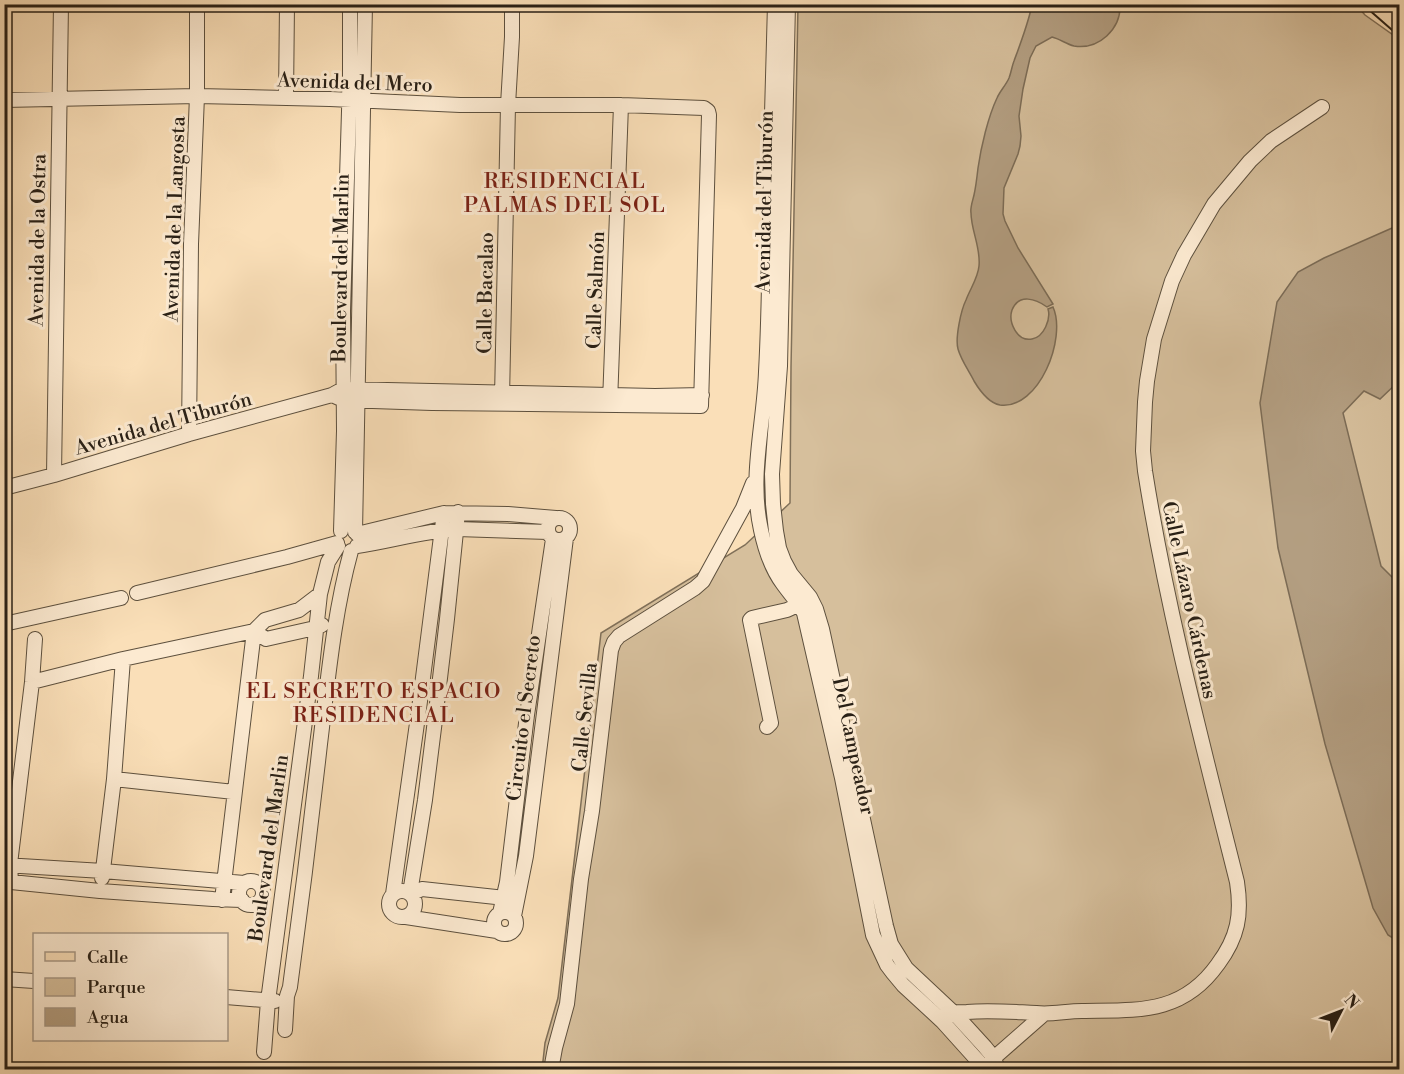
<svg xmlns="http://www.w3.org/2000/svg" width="1404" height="1074" viewBox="0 0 1404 1074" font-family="'Libre Bodoni',serif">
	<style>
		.green { fill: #d6bf9c; stroke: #807059; stroke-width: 1.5 }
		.water { fill: #b39e81; stroke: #7c6c56; stroke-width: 1.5 }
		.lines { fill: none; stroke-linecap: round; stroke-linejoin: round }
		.minor-casing { stroke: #5d503e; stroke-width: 16 }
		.major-casing { stroke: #292016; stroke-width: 20 }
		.minor { stroke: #fcead1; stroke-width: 14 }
		.major { stroke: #fadfb8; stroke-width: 16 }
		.labels { text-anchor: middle; stroke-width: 6; stroke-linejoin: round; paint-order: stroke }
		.street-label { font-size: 20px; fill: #292016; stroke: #fcead1 }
		.neighbourhood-label { font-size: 21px; letter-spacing: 1.5px; fill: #7a1f14; stroke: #fcead1 }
	</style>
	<rect width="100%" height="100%" fill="#fadfb8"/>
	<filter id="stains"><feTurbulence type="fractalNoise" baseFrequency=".00333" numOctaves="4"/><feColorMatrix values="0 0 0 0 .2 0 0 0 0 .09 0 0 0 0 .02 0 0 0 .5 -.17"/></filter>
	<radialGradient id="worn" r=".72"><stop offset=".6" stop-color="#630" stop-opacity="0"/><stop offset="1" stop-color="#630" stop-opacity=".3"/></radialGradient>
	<!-- green -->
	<path class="green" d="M798,5H1356L1365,15L1400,40L1399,1069L542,1070L545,1043L558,998L601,633L745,545L790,503L791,367Z"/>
	<!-- water -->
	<path class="water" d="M1032,5H1120C1121,29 1099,50 1074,46C1066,44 1060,39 1052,37L1036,46L1030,58L1023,89L1019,116L1021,136L1020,146L1018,154L1004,188L1003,214L1005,221L1018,248L1053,304L1047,307C1036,299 1019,293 1012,310C1008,322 1017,342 1032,339C1044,337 1051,319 1048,309L1053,307C1067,338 1039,410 1000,405C989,403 980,391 974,381C969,371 961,360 958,349C955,338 961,310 966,300C970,289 978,278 979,266C981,248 971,230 971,213C970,207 973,200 974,195C976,186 977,177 978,168C981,147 988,117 997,98C1000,91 1006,85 1009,78C1011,73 1012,66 1014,61C1021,42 1028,24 1032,5Z
		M1399,225V381L1380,399L1364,391L1343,413L1381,566L1399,584V942L1388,935L1373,908L1325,744L1278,548L1260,403L1277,302L1298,272L1324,258Z"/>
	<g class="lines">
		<defs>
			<path id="minor" d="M775,4C774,53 772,101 771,150C770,224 770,298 766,372C764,426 749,476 761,530C765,549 771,568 783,584C790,594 798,602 804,613L842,778L873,935L887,965L893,973L903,985L942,1021L978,1061L984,1070
				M788,4L780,366L772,474L773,504L776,531L779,548L784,561L791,574L810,597L816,609L822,629L886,926L891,944L906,968L954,1013L985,1047L994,1058L998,1070
				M286,98L287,4
				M4,100L197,96L330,99L460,105H621L704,108L708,111L709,115L701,406L432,403L343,400L332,395
				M502,398L508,105L512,37V4
				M610,403L621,105
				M189,434L191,244L197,96V4
				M54,475L61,4
				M4,488L54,475L189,434L332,395L343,389L655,396L702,395
				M548 529a11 11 0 1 1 22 0a11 11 0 1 1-22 0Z
				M341,531L344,431L343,311L350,78V4
				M355,532L365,4
				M357,534L444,513L508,514L556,518
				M357,546C391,541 423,531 457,529L548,532
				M137,593L287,557L337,543
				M4,624L121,598
				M254,631L266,639L315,628L322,625
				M35,639L32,682L10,864L11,882L100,891L213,899L242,900
				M32,682L123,659L254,631L265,620L299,610L320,594
				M767,727L771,723L750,620L752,618L787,610L800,604
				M114,779L234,792
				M4,865L103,871L244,883
				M102,878L114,779L123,659
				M239 893a12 12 0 1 1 24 0a12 12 0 1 1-24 0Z
				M389 904a13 13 0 1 1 26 0a13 13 0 1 1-26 0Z
				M410,893L425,800L436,712L447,619L458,512
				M393,894L419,709L444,513
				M411,894L422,889L505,898L512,901
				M222,900L254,631
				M494 923a11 11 0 1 1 22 0a11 11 0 1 1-22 0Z
				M500,913L507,882L527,715L553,539
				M514,916L526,856L566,538
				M406,917L497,931
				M4,979L34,981
				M226,997L275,1001
				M942,1021C945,1019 949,1015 953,1013C957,1012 963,1012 967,1012C990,1010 1013,1012 1036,1013C1051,1015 1066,1011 1082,1011C1137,1010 1182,1015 1218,964C1238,937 1242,915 1237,882C1203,746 1167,610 1145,471L1143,451L1145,402L1147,381L1154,339L1172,281L1184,255L1214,204L1250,161L1271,141L1322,107
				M285,1030L287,996L290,987C301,906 311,825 320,744C328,679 334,613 351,551
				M264,1052L268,1001L311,676L320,594L328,562L338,546
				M987,1064L1044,1014
				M551,1070L555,1048L567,1004L581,879L592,811L611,650L614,642L619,636L695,588L703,581L743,508L753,483"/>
			<path id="major" d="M1376,4L1400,25"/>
		</defs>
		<!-- minor casing -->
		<use href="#minor" class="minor-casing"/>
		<!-- major casing -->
		<use href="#major" class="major-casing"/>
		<!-- minor -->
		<use href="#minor" class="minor"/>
		<!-- major -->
		<use href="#major" class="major"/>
	</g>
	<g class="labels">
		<!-- street labels -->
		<g class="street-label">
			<text transform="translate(355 82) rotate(2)" y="7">Avenida del Mero</text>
			<text transform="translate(764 202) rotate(-89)" y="7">Avenida del Tiburón</text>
			<text transform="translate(174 219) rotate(-88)" y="7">Avenida de la Langosta</text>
			<text transform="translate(37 240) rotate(-89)" y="7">Avenida de la Ostra</text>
			<text transform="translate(340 268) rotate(-89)" y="7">Boulevard del Marlin</text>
			<text transform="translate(595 290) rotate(-88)" y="7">Calle Salmón</text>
			<text transform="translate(485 293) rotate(-89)" y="7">Calle Bacalao</text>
			<text transform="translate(163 423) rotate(-16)" y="7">Avenida del Tiburón</text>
			<text transform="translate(1190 600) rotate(78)" y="7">Calle Lázaro Cárdenas</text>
			<text transform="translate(584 717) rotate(-84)" y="7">Calle Sevilla</text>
			<text transform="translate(523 718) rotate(-83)" y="7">Circuito el Secreto</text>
			<text transform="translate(854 746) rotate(78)" y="7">Del Campeador</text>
			<text transform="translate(268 848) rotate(-82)" y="7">Boulevard del Marlin</text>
		</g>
		<!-- neighbourhood labels -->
		<g class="neighbourhood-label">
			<text x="565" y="188">RESIDENCIAL<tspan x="565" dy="24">PALMAS DEL SOL</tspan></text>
			<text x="374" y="698">EL SECRETO ESPACIO<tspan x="374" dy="24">RESIDENCIAL</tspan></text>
		</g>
	</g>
	<!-- margin -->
	<rect width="1404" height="1074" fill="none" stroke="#fadfb8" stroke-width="24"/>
	<rect x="6" y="6" width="1392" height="1062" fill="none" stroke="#292016" stroke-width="3"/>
	<rect x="12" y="12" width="1380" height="1050" fill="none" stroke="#292016" stroke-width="1.5"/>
	<!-- legend -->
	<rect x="33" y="933" width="195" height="108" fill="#fcead1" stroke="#a89986" stroke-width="1.5"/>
	<rect x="45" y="952" width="30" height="9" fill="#fadfb8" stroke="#a89986" stroke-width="1.5"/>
	<text x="87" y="963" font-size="18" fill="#292016">Calle</text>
	<rect x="45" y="978" width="30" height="18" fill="#d6bf9c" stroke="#a89986" stroke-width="1.5"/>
	<text x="87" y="993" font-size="18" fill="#292016">Parque</text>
	<rect x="45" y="1008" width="30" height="18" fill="#b39e81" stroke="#a89986" stroke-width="1.5"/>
	<text x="87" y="1023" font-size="18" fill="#292016">Agua</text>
	<!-- north arrow -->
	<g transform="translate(1341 1011) rotate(48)" stroke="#fcead1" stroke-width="4.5" paint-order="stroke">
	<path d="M0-4.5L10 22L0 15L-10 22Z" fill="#292016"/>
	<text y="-9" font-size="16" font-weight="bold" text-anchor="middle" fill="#292016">N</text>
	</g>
	<rect width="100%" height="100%" filter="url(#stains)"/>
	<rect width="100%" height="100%" fill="url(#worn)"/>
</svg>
